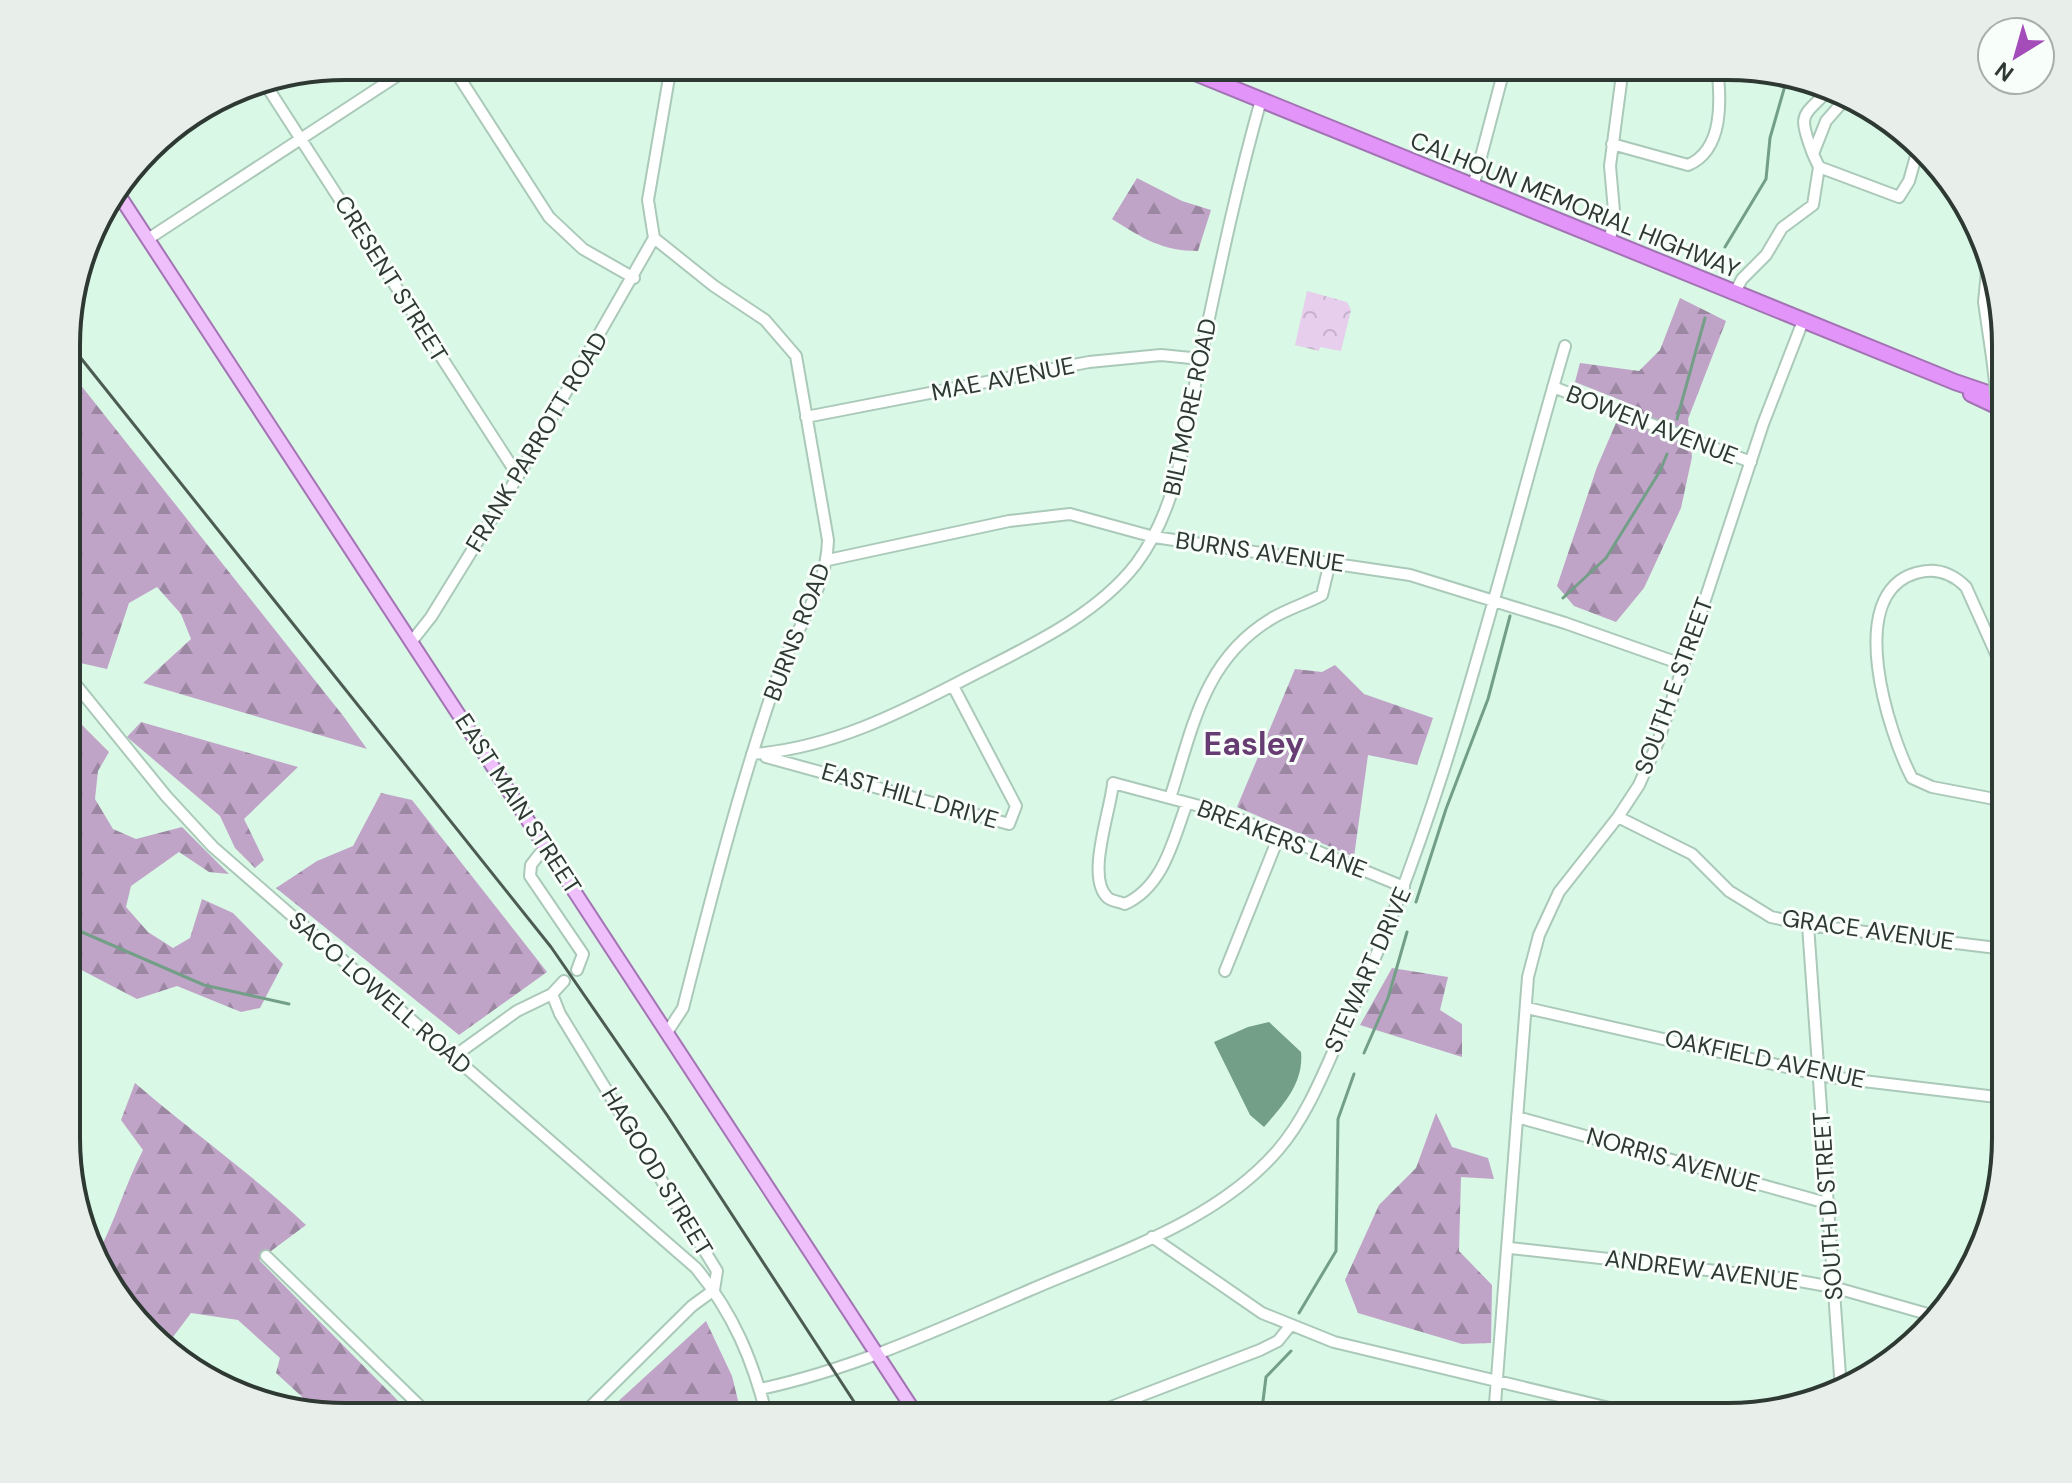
<svg xmlns="http://www.w3.org/2000/svg" width="2072" height="1483" viewBox="0 0 2072 1483" font-family="'DM Sans',sans-serif">
	<style>
		.forest { fill: url(#forest-firs) }
		.park { fill: url(#park-crowns) }
		.water { fill: #739e87 }
		.lines { fill: none; stroke-linecap: round; stroke-linejoin: round }
		.stream { stroke: #739e87; stroke-width: 3 }
		.minor-casing { stroke: #abc9b8; stroke-width: 14 }
		.major-casing { stroke: #a374b3; stroke-width: 16 }
		.highway-casing { stroke: #a374b3; stroke-width: 18 }
		.minor { stroke: #fff; stroke-width: 10 }
		.major { stroke: #eebffb; stroke-width: 12 }
		.highway { stroke: #e294f8; stroke-width: 14 }
		.rail { stroke: #4d5c53; stroke-width: 3 }
		.minor-bridge-casing { stroke: #abc9b8; stroke-width: 14; stroke-linecap: butt }
		.minor-bridge { stroke: #fff; stroke-width: 10 }
		.labels { text-anchor: middle; stroke-width: 6; stroke-linejoin: round; paint-order: stroke }
		.street-label { font-size: 24px; fill: #2d3932; stroke: #f8fefa }
		.district-label { font-size: 32px; font-weight: bold; fill: #673c72; stroke: #f8fefa }
		.rim { fill: none; stroke: #2d3932; stroke-width: 4 }
	</style>
	<defs>
		<pattern id="forest-firs" width="22" height="20" patternUnits="userSpaceOnUse" patternTransform="scale(2)"><rect width="22" height="20" fill="#c0a4c7"/><path d="M5 1l3.5 6h-7zM16 11l3.5 6h-7z" fill="#9c87a2"/></pattern>
		<pattern id="park-crowns" width="20" height="18" patternUnits="userSpaceOnUse" patternTransform="scale(2)"><rect width="20" height="18" fill="#e6ceec"/><path d="M2 6a3 3 0 1 1 6 0M12 15a3 3 0 1 1 6 0" fill="none" stroke="#c6b2cb"/></pattern>
	</defs>
	<rect width="100%" height="100%" fill="#d9f8e6"/>
	<!-- forest -->
	<path class="forest" d="M1137,178L1182,201L1211,210L1198,251C1162,251 1142,238 1112,219Z
		M1680,298L1726,321L1688,419L1692,457L1681,508L1644,588L1616,622L1574,606L1557,586L1597,467L1625,402L1575,382L1580,363L1639,371L1660,350Z
		M68,369L344,717L367,749L143,683L191,639L181,614L157,587L129,603L107,669L76,662L68,653Z
		M1335,665L1364,694L1433,718L1417,765L1368,755L1354,857L1237,807L1295,669L1322,672Z
		M68,711L109,752L98,771L95,799L113,829L136,839L182,827L229,874L209,872L179,852L131,886L126,907L148,932L173,948L190,938L202,899L233,913L283,964L260,1008L241,1012L177,986L137,999L68,963Z
		M141,722L298,767L244,819L264,860L255,868L235,848L220,816L127,737Z
		M381,793L412,800L547,972L459,1035L276,888L317,861L353,846Z
		M1392,968L1448,977L1440,1010L1462,1024V1057L1360,1025Z
		M135,1083C192,1132 252,1174 306,1225L259,1260L413,1416H323L276,1373L280,1358L238,1320L191,1313L173,1337L177,1354L172,1357L146,1327L151,1319C125,1301 106,1287 96,1257C115,1222 125,1185 143,1150L121,1120Z
		M1436,1113L1452,1147L1488,1158L1494,1179L1461,1177L1459,1251L1492,1285L1491,1343L1462,1344L1358,1313L1345,1280L1379,1205L1416,1168Z
		M706,1321L732,1376L742,1417H601Z"/>
	<!-- park -->
	<path class="park" d="M1307,291L1347,302L1351,310L1341,351L1320,347L1319,351L1295,345Z"/>
	<!-- water -->
	<path class="water" d="M1269,1022L1301,1052C1304,1083 1283,1105 1264,1127L1250,1115L1214,1042L1248,1027Z"/>
	<g class="lines">
		<!-- stream -->
		<path class="stream" d="M1725,247L1766,179L1770,138L1788,75
			M1677,419L1705,318
			M1563,598L1606,558L1660,471L1667,454
			M1416,902L1446,809L1488,699L1510,616
			M68,926L204,985L289,1004
			M1364,1053L1388,998L1407,932
			M1299,1313L1336,1251L1338,1119L1354,1074
			M1261,1417L1266,1377L1291,1351"/>
		<defs>
			<path id="minor" d="M452,66L549,217L583,249L634,278
				M264,82L518,476
				M1846,98L1891,121
				M1612,144L1688,165C1724,150 1721,99 1717,67
				M1813,154C1796,110 1804,118 1830,88
				M1819,167L1899,197L1909,181L1918,149
				M1473,187L1505,66
				M654,238L714,286L765,320L796,356L828,540C827,591 792,634 776,681C739,788 711,898 683,1008L668,1031
				M654,238L648,200L671,66
				M148,239L412,66
				M1610,241L1614,211L1610,166L1623,67
				M1988,262L1984,302L1992,357
				M1734,294L1742,279L1766,255L1782,228L1813,205L1819,167L1813,154L1826,121L1847,97
				M1984,302L1996,292
				M1553,387L1751,462
				M806,417L1089,362L1161,355L1201,359
				M2002,441L2005,454
				M828,560L1009,521L1070,514L1154,537L1410,575L1565,623L1684,665
				M412,641L431,617L518,476L654,238
				M2005,674L1966,587C1952,573 1936,567 1916,573C1843,594 1889,734 1912,778L1932,787L2005,801
				M68,675L166,796L213,847L696,1268C733,1313 753,1360 767,1417
				M752,754C829,749 900,713 967,678C1025,648 1095,617 1136,564C1180,505 1184,434 1199,365C1218,276 1236,188 1261,100
				M766,757L1009,824L1016,806L953,686
				M1170,798C1193,728 1203,660 1271,619C1287,609 1305,604 1322,595L1330,562
				M1187,803C1173,840 1164,886 1125,904C1120,902 1112,901 1108,898C1085,878 1111,810 1113,783L1222,812L1404,887
				M1618,817L1692,854L1729,891L1771,917L1808,925L2005,949
				M545,847L531,865L530,876L583,954L577,970
				M1808,925L1841,1390
				M1225,971L1279,836
				M564,981L552,994L560,1014L717,1271L714,1290
				M1527,1008L1830,1077L2005,1098
				M453,1057L517,1011L552,994
				M1517,1117L1830,1204
				M1152,1237L1262,1313L1334,1342L1647,1417
				M1510,1248L1788,1279L1833,1287L1938,1317
				M266,1256L430,1416
				M760,1389C854,1369 942,1328 1030,1290C1115,1253 1216,1222 1278,1150C1309,1114 1326,1066 1346,1023C1446,812 1499,571 1565,346
				M580,1417L692,1306L714,1290
				M1085,1417L1260,1350L1278,1341L1290,1326
				M1494,1417L1528,977L1539,935L1559,892L1618,817L1639,785L1658,742L1763,424L1803,321"/>
			<path id="major" d="M117,192L918,1417"/>
			<path id="highway" d="M1178,66L1955,382L2005,399
				M1971,394L2005,410"/>
		</defs>
		<!-- minor casing -->
		<use href="#minor" class="minor-casing"/>
		<!-- major casing -->
		<use href="#major" class="major-casing"/>
		<!-- highway casing -->
		<use href="#highway" class="highway-casing"/>
		<!-- minor -->
		<use href="#minor" class="minor"/>
		<!-- major -->
		<use href="#major" class="major"/>
		<!-- highway -->
		<use href="#highway" class="highway"/>
		<!-- rail -->
		<path class="rail" d="M68,342L551,947L667,1115L864,1417"/>
		<defs>
			<path id="minor-bridge" d="M1992,357L2002,441"/>
		</defs>
		<!-- minor-bridge casing -->
		<use href="#minor-bridge" class="minor-bridge-casing"/>
		<!-- minor-bridge -->
		<use href="#minor-bridge" class="minor-bridge"/>
	</g>
	<g class="labels">
		<!-- street labels -->
		<g class="street-label">
			<text transform="translate(1575 205) rotate(22)" y="8">CALHOUN MEMORIAL HIGHWAY</text>
			<text transform="translate(391 279) rotate(58)" y="8">CRESENT STREET</text>
			<text transform="translate(1003 379) rotate(-11)" y="8">MAE AVENUE</text>
			<text transform="translate(1190 407) rotate(-78)" y="8">BILTMORE ROAD</text>
			<text transform="translate(1652 425) rotate(21)" y="8">BOWEN AVENUE</text>
			<text transform="translate(537 442) rotate(-59)" y="8">FRANK PARROTT ROAD</text>
			<text transform="translate(1260 552) rotate(8)" y="8">BURNS AVENUE</text>
			<text transform="translate(797 632) rotate(-69)" y="8">BURNS ROAD</text>
			<text transform="translate(1674 686) rotate(-70)" y="8">SOUTH E STREET</text>
			<text transform="translate(910 796) rotate(16)" y="8">EAST HILL DRIVE</text>
			<text transform="translate(518 804) rotate(57)" y="8">EAST MAIN STREET</text>
			<text transform="translate(1282 839) rotate(21)" y="8">BREAKERS LANE</text>
			<text transform="translate(1868 930) rotate(8)" y="8">GRACE AVENUE</text>
			<text transform="translate(1368 970) rotate(-66)" y="8">STEWART DRIVE</text>
			<text transform="translate(380 993) rotate(41)" y="8">SACO LOWELL ROAD</text>
			<text transform="translate(1765 1059) rotate(12)" y="8">OAKFIELD AVENUE</text>
			<text transform="translate(1673 1160) rotate(16)" y="8">NORRIS AVENUE</text>
			<text transform="translate(657 1172) rotate(59)" y="8">HAGOOD STREET</text>
			<text transform="translate(1828 1206) rotate(-94)" y="8">SOUTH D STREET</text>
			<text transform="translate(1702 1270) rotate(7)" y="8">ANDREW AVENUE</text>
		</g>
		<!-- district labels -->
		<g class="district-label">
			<text x="1254" y="755">Easley</text>
		</g>
	</g>
	<!-- crop -->
	<path d="M0 0H2072V1483H0ZM345 80H1727A265 265 0 0 1 1992 345V1138A265 265 0 0 1 1727 1403H345A265 265 0 0 1 80 1138V345A265 265 0 0 1 345 80Z" fill="#e8eeea" fill-rule="evenodd"/>
	<path class="rim" d="M345 80H1727A265 265 0 0 1 1992 345V1138A265 265 0 0 1 1727 1403H345A265 265 0 0 1 80 1138V345A265 265 0 0 1 345 80Z"/>
	<!-- north arrow -->
	<g transform="translate(2016 56) rotate(217)"><circle r="38" fill="#f8fefa" stroke="#a7afaa" stroke-width="2"/>
	<path d="M0-6L14 30L0 20L-14 30Z" fill="#a44dba"/>
	<text y="-12" font-size="22" font-weight="bold" text-anchor="middle" fill="#2d3932">N</text>
	</g>
</svg>
